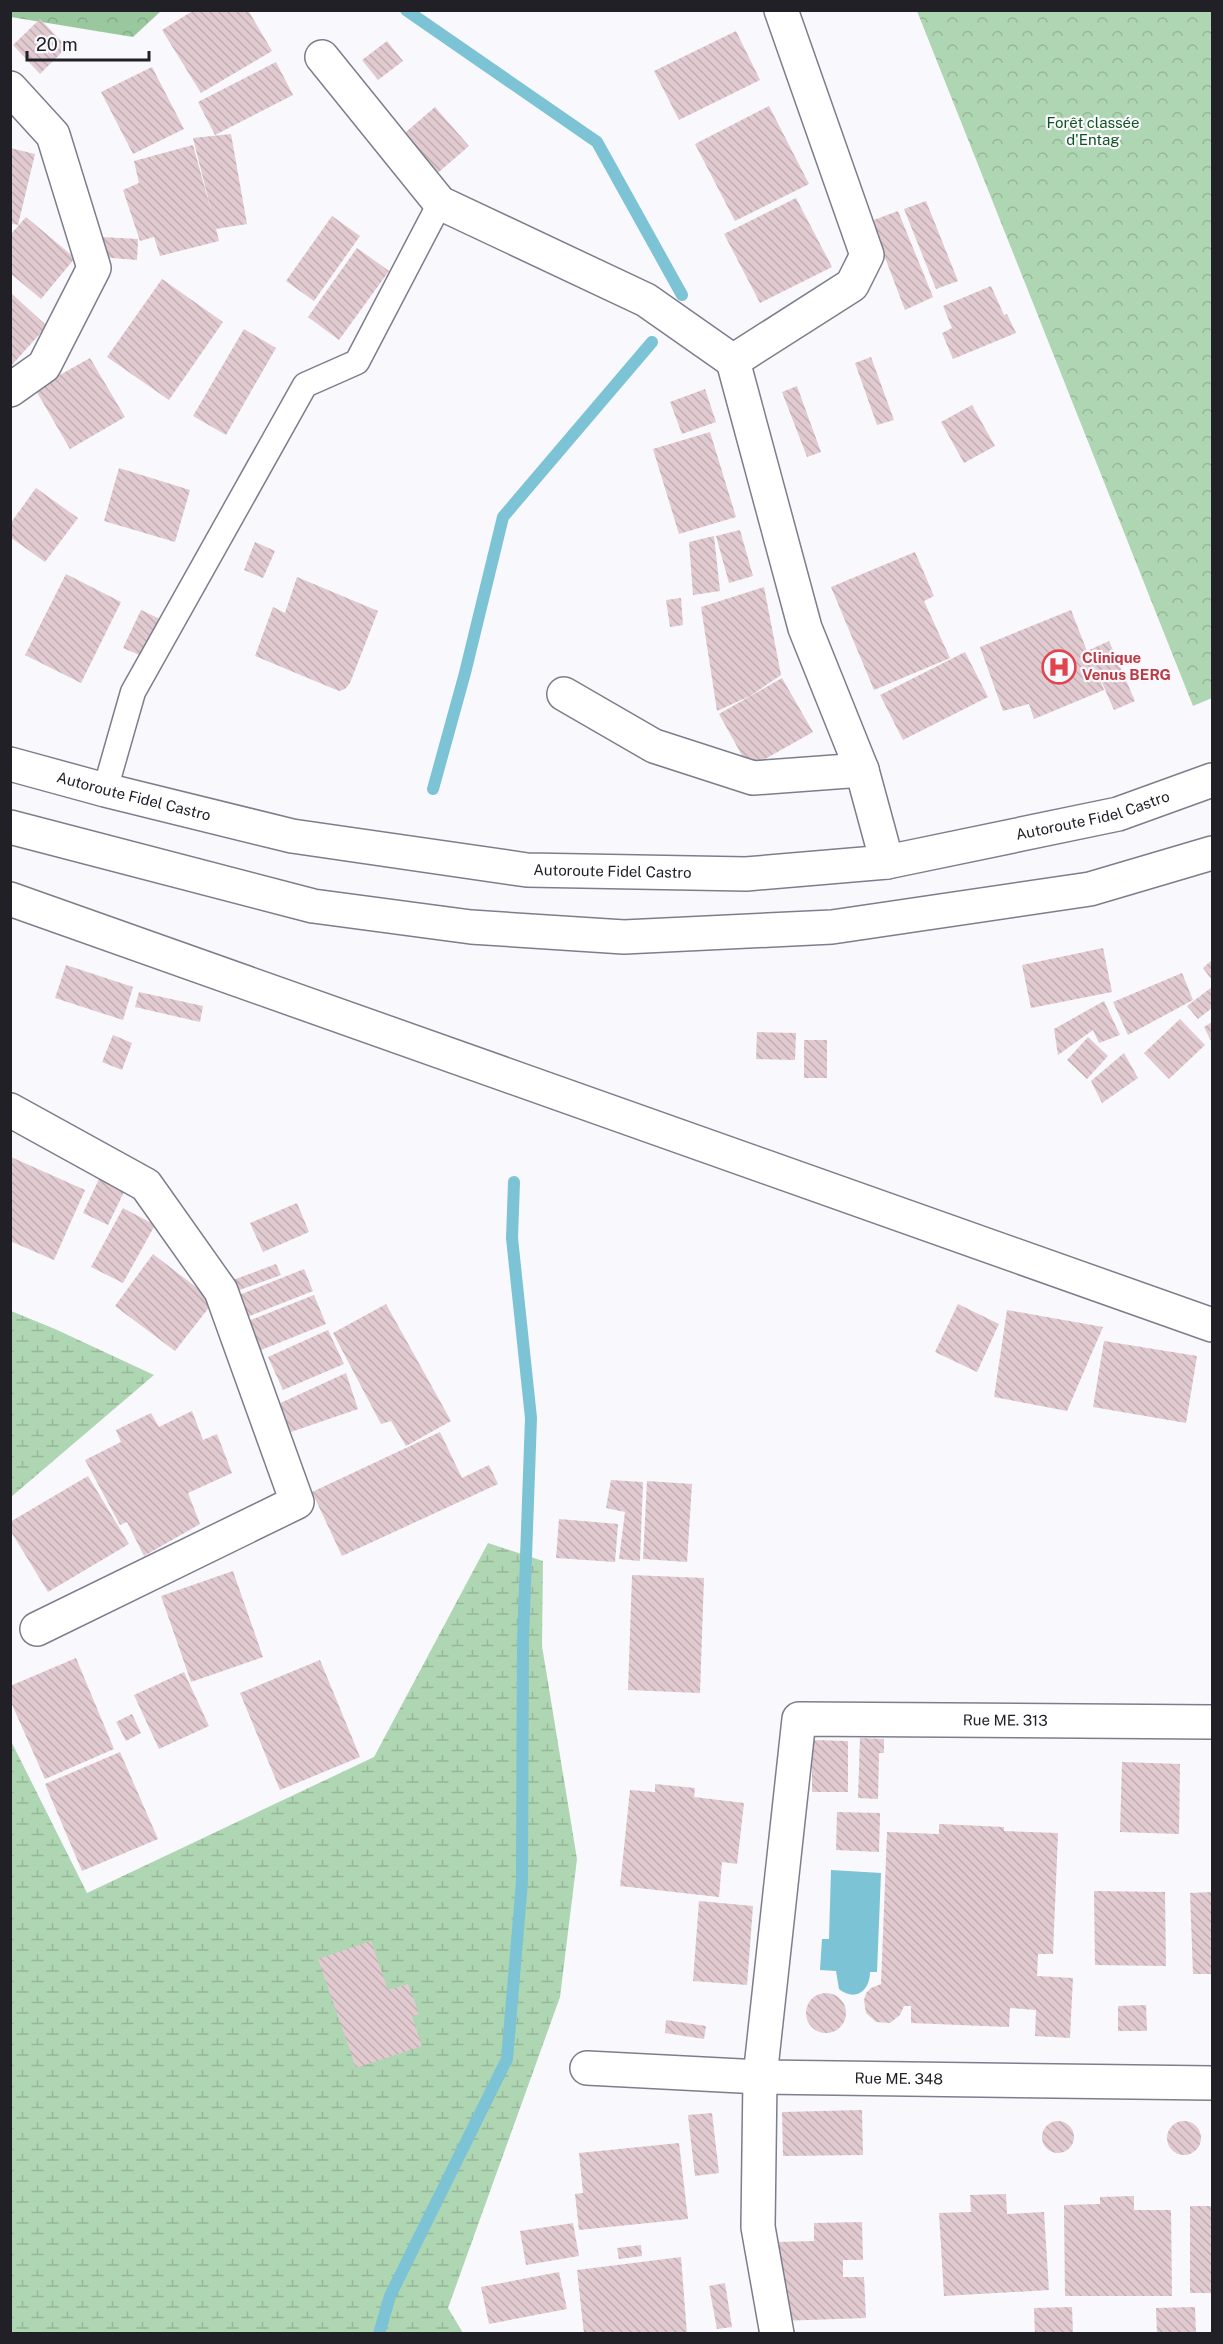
<svg xmlns="http://www.w3.org/2000/svg" width="1223" height="2344" viewBox="0 0 1223 2344" font-family="'Public Sans',sans-serif">
	<style>
		.forest { fill: url(#forest-crowns) }
		.wetland { fill: url(#wetland-marsh) }
		.park { fill: url(#park-crowns) }
		.water { fill: #7cc3d5 }
		.lines { fill: none; stroke-linecap: round; stroke-linejoin: round }
		.stream { stroke: #7cc3d5; stroke-width: 12 }
		.building { fill: url(#building-back-hatch) }
		.lane-casing { stroke: #7e7d8d; stroke-width: 27 }
		.street-casing { stroke: #7e7d8d; stroke-width: 36 }
		.highway-casing { stroke: #7e7d8d; stroke-width: 36 }
		.lane { stroke: #fff; stroke-width: 24 }
		.street { stroke: #fff; stroke-width: 33 }
		.highway { stroke: #fff; stroke-width: 33 }
		.labels { text-anchor: middle; stroke-width: 4.5; stroke-linejoin: round; paint-order: stroke }
		.park-label { font-size: 15px; fill: #105521; stroke: #f9f8fc }
		.health-label { font-size: 15px; font-weight: bold; fill: #be3a42; stroke: #f9f8fc; text-anchor: start }
		.street-label { font-size: 15px; fill: #212027; stroke: #f9f8fc }
	</style>
	<defs>
		<pattern id="forest-crowns" width="20" height="18" patternUnits="userSpaceOnUse" patternTransform="scale(1.5)"><rect width="20" height="18" fill="#9ac89e"/><path d="M2 6a3 3 0 1 1 6 0M12 15a3 3 0 1 1 6 0" fill="none" stroke="#84ac88"/></pattern>
		<pattern id="wetland-marsh" width="20" height="14" patternUnits="userSpaceOnUse" patternTransform="scale(1.5)"><rect width="20" height="14" fill="#afd6b2"/><path d="M1 5h8M5 5V1M11 12h8M15 12V8" fill="none" stroke="#96b799"/></pattern>
		<pattern id="park-crowns" width="20" height="18" patternUnits="userSpaceOnUse" patternTransform="scale(1.5)"><rect width="20" height="18" fill="#afd6b2"/><path d="M2 6a3 3 0 1 1 6 0M12 15a3 3 0 1 1 6 0" fill="none" stroke="#96b799"/></pattern>
		<pattern id="building-back-hatch" width="6" height="6" patternUnits="userSpaceOnUse" patternTransform="scale(1.5)"><rect width="6" height="6" fill="#e1cbd1"/><path d="M-1 5l2 2M0 0l6 6M5-1l2 2" fill="none" stroke="#c1aeb3"/></pattern>
	</defs>
	<rect width="100%" height="100%" fill="#f9f8fc"/>
	<!-- forest -->
	<path class="forest" d="M11,10L161,11L133,37L11,17Z"/>
	<!-- wetland -->
	<path class="wetland" d="M11,1311L55,1329L154,1375L11,1497Z
		M488,1543L543,1561L542,1646L577,1859L560,1997L448,2308L463,2333H11L10,1739L87,1893L374,1757Z"/>
	<!-- park -->
	<path class="park" d="M917,11H1212V698L1193,706Z"/>
	<!-- water -->
	<path class="water" d="M831,1870L881,1873L877,1972H870C870,1991 855,2002 839,1989L836,1971L820,1970L822,1939H829Z"/>
	<g class="lines">
		<!-- stream -->
		<path class="stream" d="M406,10L597,142L682,295
			M433,789L465,673L503,517L652,342
			M379,2334L390,2296L507,2059L522,1882L523,1640L531,1418L512,1238L514,1182"/>
	</g>
	<!-- building -->
	<path class="building" d="M194,10H248L272,51L201,93L162,30Z
		M40,19L67,47L40,74L13,45Z
		M736,31L760,80L679,120L654,71Z
		M387,41L403,61L378,80L362,60Z
		M276,62L293,95L215,135L198,102Z
		M152,67L184,129L133,154L101,92Z
		M769,106L809,184L735,221L695,144Z
		M435,107L469,146L433,177L399,138Z
		M231,134L247,224L216,229L219,241L160,256L154,237L140,241L123,190L139,183L134,161L193,145L212,214L193,138Z
		M10,148L35,154L18,225L10,223Z
		M796,198L832,267L760,303L724,234Z
		M926,201L958,281L936,289L904,209Z
		M898,211L933,297L905,310L871,221Z
		M332,216L360,236L314,301L286,281Z
		M26,217L75,258L41,299L10,273V235Z
		M101,237L138,239L137,260L100,257Z
		M357,248L389,271L339,340L308,317Z
		M162,279L223,322L169,400L107,357Z
		M991,286L1004,315L1007,314L1016,333L953,359L942,333L952,328L943,306Z
		M10,292L47,326L10,367Z
		M244,329L276,348L226,435L193,416Z
		M871,357L894,420L877,425L855,363Z
		M90,358L125,417L70,449L35,389Z
		M797,386L821,452L807,457L782,392Z
		M705,389L716,422L682,434L670,402Z
		M972,405L995,446L964,463L941,422Z
		M710,432L736,517L679,534L653,449Z
		M119,468L190,490L175,542L104,521Z
		M36,488L78,518L45,562L10,537V524Z
		M740,530L753,576L729,583L716,536Z
		M714,536L720,591L693,595L689,542Z
		M255,542L275,551L263,578L244,570Z
		M915,552L934,596L924,601L950,658L874,690L831,587Z
		M66,574L121,602L81,683L25,655Z
		M297,577L378,611L350,683L345,689L339,691L255,656L273,607L285,613Z
		M764,587L781,675L750,696L717,711L701,607Z
		M681,598L683,625L670,627L666,600Z
		M141,610L162,620L144,657L123,648Z
		M1071,610L1087,651L1109,641L1135,701L1114,710L1093,662L1104,690L1034,719L1029,704L1003,711L980,647Z
		M965,652L988,697L903,740L880,695Z
		M782,678L813,732L749,768L719,714Z
		M1103,948L1112,992L1031,1008L1022,965Z
		M1212,960V980L1203,968Z
		M66,965L133,987L123,1020L55,998Z
		M1182,973L1193,1000L1128,1035L1113,1002Z
		M1212,987V1008L1198,1019L1187,1006Z
		M139,992L203,1006L200,1022L135,1007Z
		M1104,1001L1120,1035L1099,1043L1093,1030L1058,1055L1054,1029Z
		M1180,1019L1205,1045L1169,1079L1144,1053Z
		M1212,1022V1043L1204,1027Z
		M757,1032L796,1033L795,1060L756,1059Z
		M113,1035L132,1043L122,1070L102,1062Z
		M1088,1037L1108,1056L1087,1079L1067,1060Z
		M804,1040H827V1078H804Z
		M1124,1053L1138,1078L1102,1103L1091,1081Z
		M11,1157L85,1190L54,1260L10,1241Z
		M100,1177L125,1190L108,1225L83,1213Z
		M297,1203L309,1232L263,1252L250,1223Z
		M123,1208L155,1225L123,1283L91,1267Z
		M153,1254L214,1301L175,1351L115,1306Z
		M276,1264L281,1275L237,1291L233,1280Z
		M304,1269L313,1291L247,1317L239,1295Z
		M314,1295L326,1324L256,1352L243,1323Z
		M386,1304L451,1421L406,1446L391,1421L381,1424L333,1333Z
		M958,1304L999,1324L977,1372L935,1352Z
		M1007,1310L1103,1327L1067,1411L994,1397Z
		M328,1330L344,1364L283,1390L268,1357Z
		M1104,1341L1197,1356L1186,1423L1093,1407Z
		M346,1373L358,1409L291,1432L276,1405Z
		M192,1411L203,1440L217,1434L232,1473L188,1493L200,1524L144,1556L127,1522L120,1525L85,1460L121,1442L116,1430L151,1413L159,1427Z
		M440,1432L462,1478L489,1465L498,1484L342,1556L312,1492Z
		M88,1476L129,1544L48,1592L10,1530V1522Z
		M611,1480L643,1482L640,1561L619,1559L625,1512L606,1508Z
		M647,1481L692,1484L687,1562L643,1559Z
		M559,1519L618,1524L615,1562L556,1558Z
		M233,1571L263,1657L191,1682L161,1596Z
		M632,1575L704,1578L700,1693L628,1690Z
		M76,1658L114,1749L45,1779L10,1700V1686Z
		M320,1660L360,1757L280,1790L240,1693Z
		M184,1672L209,1726L159,1749L134,1695Z
		M132,1714L141,1733L126,1741L116,1722Z
		M860,1738L884,1739V1753H879L878,1799L858,1798Z
		M812,1740L848,1741V1792H812Z
		M120,1752L158,1839L82,1871L45,1784Z
		M1122,1762L1180,1764L1179,1834L1120,1832Z
		M655,1784L695,1788L694,1797L744,1803L737,1864L722,1862L719,1897L620,1886L630,1790L655,1792Z
		M837,1812L880,1813L879,1852L836,1850Z
		M939,1824L1004,1827V1831L1058,1833L1053,1954H1038L1037,1976L1073,1978L1070,2038L1035,2036L1036,2010L1010,2008L1009,2027L911,2023V2006H904L900,2015L890,2023L876,2022L866,2013L864,2000L866,1993L871,1988L881,1984L887,1832L939,1834Z
		M1094,1891L1165,1892L1166,1966L1095,1965Z
		M1212,1892V1974H1193L1190,1893Z
		M699,1901L753,1906L747,1985L693,1981Z
		M371,1941L388,1990L408,1984L419,2014L412,2016L422,2046L356,2068L318,1959Z
		M806 2013a20 20 0 1 1 40 0a20 20 0 1 1-40 0Z
		M1146,2005L1147,2031H1118V2006Z
		M666,2020L706,2026L704,2039L665,2033Z
		M862,2110L863,2155L783,2156L782,2112Z
		M712,2113L719,2173L695,2176L688,2115Z
		M1167 2138a17 17 0 1 1 34 0a17 17 0 1 1-34 0Z
		M1042 2137a16 16 0 1 1 32 0a16 16 0 1 1-32 0Z
		M679,2143L688,2219L579,2230L575,2194L583,2193L579,2153Z
		M1006,2194L1007,2214L1044,2212L1049,2290L944,2296L939,2213L971,2212L970,2195Z
		M1134,2196V2210H1171L1172,2296H1065L1064,2205L1100,2204V2197Z
		M1190,2206H1212V2293H1190Z
		M862,2222L863,2260H843V2277H864L866,2318L780,2321L777,2242L814,2241V2223Z
		M573,2223L579,2256L526,2265L520,2231Z
		M641,2245L642,2256L619,2259L617,2248Z
		M681,2257L687,2334H584L577,2270Z
		M559,2272L567,2309L489,2324L481,2287Z
		M725,2283L732,2327L717,2329L709,2286Z
		M1072,2307L1073,2334H1035L1034,2308Z
		M1195,2307L1196,2334H1157L1156,2308Z"/>
	<g class="lines">
		<defs>
			<path id="lane" d="M105,790L133,692L305,385L357,362L440,203"/>
			<g id="street">
				<path d="M781,10L867,255L852,285L733,361L805,628L862,770L887,862"/>
				<path d="M322,57L440,203L646,300L733,361"/>
				<path d="M10,88L53,135L94,268L44,366L10,390"/>
				<path d="M564,694L654,746L753,778L862,770"/>
				<path d="M10,899L1212,1325"/>
				<path d="M10,1110L146,1185L221,1291L297,1502L37,1629"/>
				<path id="s1" d="M587,2068L760,2077L1212,2083"/>
				<path id="s2" d="M777,2334L758,2227L760,2077L799,1719L1212,1722"/>
			</g>
			<g id="highway">
				<path id="s3" d="M10,764L105,790L292,836L527,870L746,874L887,862L1118,814L1212,780"/>
				<path d="M10,827L313,906L471,927L624,937L832,927L1090,889L1212,853"/>
			</g>
		</defs>
		<!-- lane casing -->
		<use href="#lane" class="lane-casing"/>
		<!-- street casing -->
		<use href="#street" class="street-casing"/>
		<!-- highway casing -->
		<use href="#highway" class="highway-casing"/>
		<!-- lane -->
		<use href="#lane" class="lane"/>
		<!-- street -->
		<use href="#street" class="street"/>
		<!-- highway -->
		<use href="#highway" class="highway"/>
	</g>
	<!-- icons -->
	<defs>
		<symbol id="hospital-ring" viewBox="-11 -11 22 22"><circle r="9.5" fill="#f9f8fc" stroke="#e0444e" stroke-width="1.5"/><path d="M-5-5h3v3.5h4V-5h3V5h-3V1.5h-4V5h-3Z" fill="#e0444e"/></symbol>
	</defs>
	<g fill-rule="evenodd">
		<use href="#hospital-ring" x="1040" y="648" width="38" height="38"/>
	</g>
	<g class="labels">
		<!-- park labels -->
		<g class="park-label">
			<text x="1093" y="128">Forêt classée<tspan x="1093" dy="17">d'Entag</tspan></text>
		</g>
		<!-- health labels -->
		<g class="health-label">
			<text x="1082" y="663">Clinique<tspan x="1082" dy="17">Venus BERG</tspan></text>
		</g>
		<!-- street labels -->
		<g class="street-label">
			<text dy="5" stroke="none"><textPath href="#s3" startOffset="128">Autoroute Fidel Castro</textPath></text>
			<text dy="5" stroke="none"><textPath href="#s3" startOffset="1100">Autoroute Fidel Castro</textPath></text>
			<text dy="5" stroke="none"><textPath href="#s3" startOffset="614">Autoroute Fidel Castro</textPath></text>
			<text dy="5" stroke="none"><textPath href="#s2" startOffset="825">Rue ME. 313</textPath></text>
			<text dy="5" stroke="none"><textPath href="#s1" startOffset="312">Rue ME. 348</textPath></text>
		</g>
	</g>
	<!-- border -->
	<rect width="1223" height="2344" fill="none" stroke="#212027" stroke-width="24"/>
	<!-- scale -->
	<path d="M27 51v9h122v-9" fill="none" stroke="#212027" stroke-width="3"/>
	<text x="36" y="51" font-size="18" fill="#212027" stroke="#f9f8fc" stroke-width="4.5" paint-order="stroke">20 m</text>
</svg>
